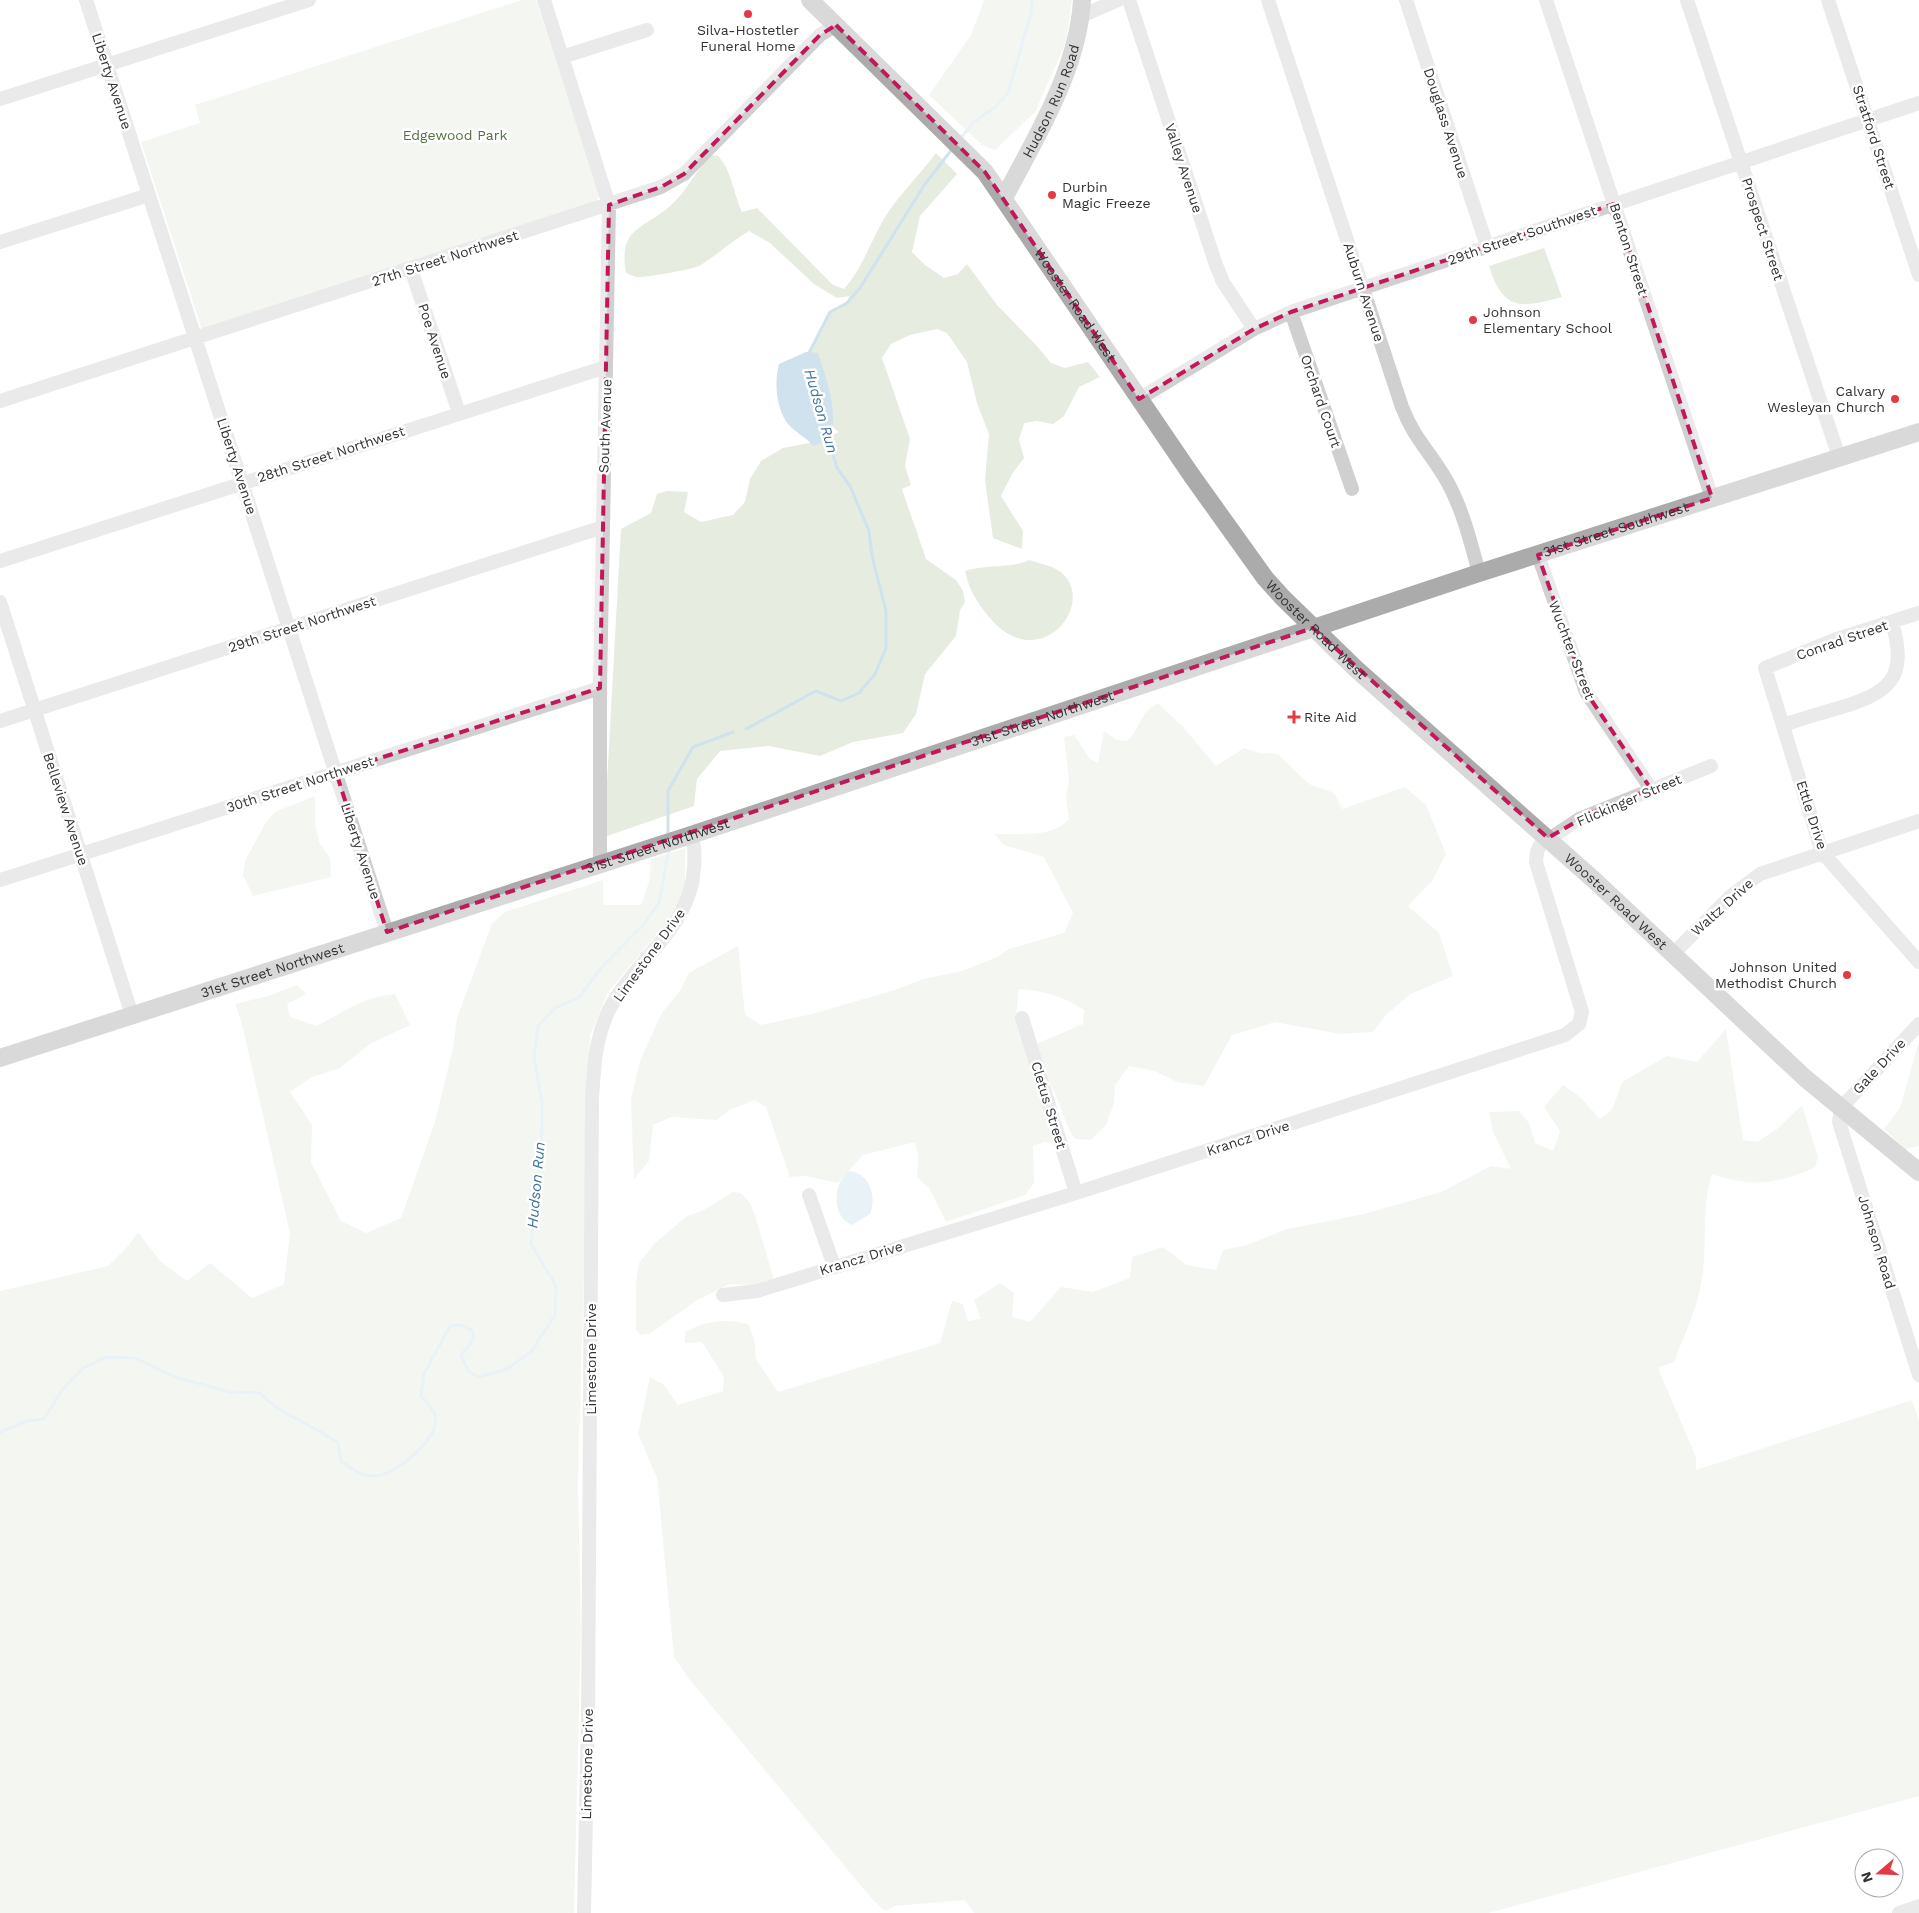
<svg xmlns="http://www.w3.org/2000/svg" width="1919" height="1913" viewBox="0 0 1919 1913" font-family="'Work Sans',sans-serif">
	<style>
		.green { fill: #e6ecdf }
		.water { fill: #cfe2ee }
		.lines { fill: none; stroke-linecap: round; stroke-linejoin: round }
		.stream { stroke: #cfe2ee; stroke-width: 3 }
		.minor { stroke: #d0d0d0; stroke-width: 14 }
		.major { stroke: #ababab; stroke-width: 18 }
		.marked { fill: none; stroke: #c2185b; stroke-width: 4; stroke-dasharray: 10 6; stroke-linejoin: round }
		.poi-dot { fill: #e63946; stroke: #fff; stroke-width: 2 }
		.labels { text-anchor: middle; stroke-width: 5; stroke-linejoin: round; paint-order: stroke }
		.poi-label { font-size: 14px; fill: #333; stroke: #fff; text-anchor: start }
		.street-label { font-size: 14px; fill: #333; stroke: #fff }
		.park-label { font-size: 14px; fill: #56703f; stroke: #fff }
		.water-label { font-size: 15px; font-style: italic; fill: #3f7597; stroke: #fff }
	</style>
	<rect width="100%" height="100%" fill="#fff"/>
	<!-- green -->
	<path class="green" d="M522,0H536L599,195L596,203L202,330L141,142L200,123L195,105Z
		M984,0H1072L1066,42L1035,112L995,150L982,145L929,95L971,35Z
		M936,153L957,174L920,216L912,252L925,265L944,278L958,274L967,264L997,305L1036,345L1051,363L1065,368L1088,362L1100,377L1079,387L1064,416L1053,424L1037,421L1024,423L1019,440L1024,458L1012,474L1001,496L1023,531L1022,549L993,538L985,480L989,434L977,403L967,362L947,333L937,329L910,335L891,344L882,358L910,439L905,466L911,485L902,489L926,559L956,580L963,591L965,602L960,610L956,636L925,674L916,714L903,733L853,742L820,756L769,746L720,751L697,779L694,806L604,837L621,529L651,513L657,494L667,491L688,492L684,512L701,522L733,515L745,502L750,479L761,461L783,448L819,441L839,432L827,423L806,358L830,312L847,304L849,296L837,298L814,284L770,243L749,231C732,241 718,254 701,265C696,269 644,278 637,277C634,277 629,274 626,273C618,227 643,230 670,206C686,192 696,171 710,155L718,156C732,171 733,192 742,212L757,208L833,285L844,289C864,267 872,236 889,211C903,191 921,173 936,153Z
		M1544,248L1562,297C1522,308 1503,312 1489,266Z
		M1029,560C1041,564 1056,566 1064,575C1095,607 1038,676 989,617C977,602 969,590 965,571C986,564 1011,569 1029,560Z
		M1158,703L1183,727L1216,766L1244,748L1260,753L1278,754L1309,784L1334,793L1342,809L1405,787L1426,805L1446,854L1432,881L1408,906L1439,933L1453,976L1409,995L1386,1015L1373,1032L1340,1034L1275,1022L1232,1035L1204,1086L1177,1082L1155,1071L1129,1066L1115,1085L1114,1103L1106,1125L1091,1140L1075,1139C1065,1125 1063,1111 1056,1096C1048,1078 1040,1063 1036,1044L1083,1024L1084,1010C1066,997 1041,990 1019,989L1016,1016L1061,1144L1044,1142L1033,1146L1034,1183L1025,1195L946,1222L929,1188L917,1177L918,1156L915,1142L863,1155L838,1183L805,1176L790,1177L766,1107L755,1100L729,1110L717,1120L671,1117L653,1125L649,1161L634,1179L631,1099L640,1061L661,1014L680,991L689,973L738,946L745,1015L761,1025L808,1015L895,990L923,979L962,971L997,957L1009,949L1064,933L1073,913L1044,857L1004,845L994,834C1017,834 1053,838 1069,819L1066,798L1069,779L1064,737L1074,735L1090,759L1098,763L1104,731L1116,740L1127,741C1141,728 1139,713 1158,703Z
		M315,796V824L319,842L330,858L331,877L253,896L243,875L245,861L266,822L275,812Z
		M685,848V891L675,913L608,992L590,1036L578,1487L581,1628L574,1913H0V1291L108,1266L129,1245L138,1232L160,1261L187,1281L210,1263L252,1298L284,1284L290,1233L242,1024L235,1004L268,996L297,985L306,994L287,1004L290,1017L317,1026C343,1012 365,996 395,994L410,1025L370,1044L340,1068L312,1077L290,1092L312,1125L311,1162L341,1221L366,1233L401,1218L435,1122L453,1048L457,1018L492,924L505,912L603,880V905H641L649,882L651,859Z
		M1726,1029L1743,1140L1757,1142L1777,1129L1802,1105L1818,1157L1815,1167C1779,1185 1749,1187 1712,1174C1700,1213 1709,1250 1700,1289C1695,1314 1683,1338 1674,1362L1658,1368L1696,1457V1470L1912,1400L1919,1421V1796L1488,1913H974L965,1900L895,1906L885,1911L872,1899L689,1679L674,1657L657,1478L638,1434L650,1377L664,1385L678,1405L723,1391L724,1377L702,1342L685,1343V1332C706,1321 725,1318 748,1324L754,1338L756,1359L778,1392L940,1343L952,1301L963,1304L968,1321L981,1319L974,1300L1000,1283L1014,1293L1012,1317L1030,1322L1061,1287L1093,1292L1130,1278L1132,1257L1163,1247L1187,1265L1216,1270L1223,1250L1247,1245L1287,1229L1364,1214L1441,1192L1491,1166L1511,1169L1493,1132L1489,1112L1519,1111L1529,1123L1535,1143L1553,1151L1560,1131L1544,1107L1563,1085L1580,1097L1600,1119L1612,1110L1622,1082L1667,1056L1697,1062Z
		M1919,1041V1146L1905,1149L1884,1129L1900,1108Z
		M733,1192L741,1193L750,1203L755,1215L773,1277L772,1282L753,1285L730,1284L697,1300L651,1333L641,1335L636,1330V1283L639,1263L654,1244L687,1216L702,1211Z"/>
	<!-- water -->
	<path class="water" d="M806,352L818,353C826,379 840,413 829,440L813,446C806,437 796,433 789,425C776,410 774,382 779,364Z
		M849,1171C870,1173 877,1197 870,1214L852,1225C831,1217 833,1183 849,1171Z"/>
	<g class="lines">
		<!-- stream -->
		<path class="stream" d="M960,139L974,122L995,107L1008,93L1031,13L1032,0
			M808,355L830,312L847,303L860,288L925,184L953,148
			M746,729L816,691L841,701L859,693L875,674L886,648V611L872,556L869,531L850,486L837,468L828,437
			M668,837V791L693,747L733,732
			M0,1432L27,1421L44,1419L62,1390L83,1368L106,1357L135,1358L175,1377L230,1392L260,1393C282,1416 312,1424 338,1443L341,1461C352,1469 361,1476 376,1476C396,1475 443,1436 435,1414C432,1408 425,1401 421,1396L424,1374L450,1326L460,1325L472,1330L474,1338L461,1356L469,1372L479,1377L507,1369L531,1352L555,1315L556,1286L531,1244L540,1162L542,1127V1102L534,1057L538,1026L555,1008L580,997L601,968L644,924L659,903L669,849"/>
		<!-- minor -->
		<path class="minor" d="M86,0L387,932
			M544,0L609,205L600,688V862
			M1129,0L1216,265L1223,282L1254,329
			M1268,0L1402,407C1413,436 1428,450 1444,476C1462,506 1470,540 1479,573
			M1406,0L1487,246
			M1546,0L1712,498
			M1687,0L1839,457
			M1828,0L1919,275
			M1081,16L1118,0
			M562,57L647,30
			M0,99L309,0
			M0,242L149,195
			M411,269L459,413
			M1291,312L1352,489
			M1139,399L1254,329L1291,312L1919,103
			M0,401L661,187L684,174L820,35L836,25
			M1538,555L1586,692L1651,789
			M0,561L606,367
			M0,602L132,1015
			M1919,613L1834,640L1765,668L1822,852L1919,962
			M0,721L603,527
			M1783,725C1802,719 1820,713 1839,708C1891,692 1908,678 1892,622
			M0,880L600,688
			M1673,954L1731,896L1760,874L1919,821
			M1022,1018L1076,1193
			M1919,1024L1841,1108L1839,1122L1919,1375
			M809,1195L834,1266
			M723,1295L757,1291L1076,1193L1565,1035L1579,1024L1582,1012L1536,862L1537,852L1540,845L1579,819L1711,766
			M584,1913L588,1717L592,1098C594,1068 595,1040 608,1012C633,961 691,929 694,868C695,857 695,845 691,835
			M1899,1913L1919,1906"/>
		<!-- major -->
		<g class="major">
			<path id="s1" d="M810,0L985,172L1192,476L1265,578L1283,598L1355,668L1594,880L1805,1078L1919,1172"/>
			<path id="s2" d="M1004,198C1036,137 1078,70 1082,0"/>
			<path id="s3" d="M0,1058L691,835L1479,573L1919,432"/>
		</g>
	</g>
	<!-- marked area -->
	<path d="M0 0H1919V1913H0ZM836,25L985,172L1139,399L1254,329L1291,312L1614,204L1712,498L1538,555L1586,692L1651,789L1593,812L1548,838L1313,628L387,932L336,772L600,688L609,205L661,187L684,174L820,35Z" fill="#fff" fill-opacity=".55" fill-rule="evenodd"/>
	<path class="marked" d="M836,25L985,172L1139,399L1254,329L1291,312L1614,204L1712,498L1538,555L1586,692L1651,789L1593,812L1548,838L1313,628L387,932L336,772L600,688L609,205L661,187L684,174L820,35Z"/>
	<!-- markers -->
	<g class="poi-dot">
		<circle cx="748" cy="14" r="5"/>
		<circle cx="1052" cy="195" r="5"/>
		<circle cx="1473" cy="320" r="5"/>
		<circle cx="1895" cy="399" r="5"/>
		<path d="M1291.5 709.5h5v5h5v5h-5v5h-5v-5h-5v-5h5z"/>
		<circle cx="1847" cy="975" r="5"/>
	</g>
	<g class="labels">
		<!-- poi labels -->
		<g class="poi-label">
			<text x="748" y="35" text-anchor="middle">Silva-Hostetler<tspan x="748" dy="16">Funeral Home</tspan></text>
			<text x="1062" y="192">Durbin<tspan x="1062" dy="16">Magic Freeze</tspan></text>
			<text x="1483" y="317">Johnson<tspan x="1483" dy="16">Elementary School</tspan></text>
			<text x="1885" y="396" text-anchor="end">Calvary<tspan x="1885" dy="16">Wesleyan Church</tspan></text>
			<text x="1304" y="722">Rite Aid</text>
			<text x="1837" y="972" text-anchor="end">Johnson United<tspan x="1837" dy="16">Methodist Church</tspan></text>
		</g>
		<!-- street labels -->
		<g class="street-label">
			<text transform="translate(112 81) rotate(72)" y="5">Liberty Avenue</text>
			<text dy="5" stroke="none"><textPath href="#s2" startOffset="108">Hudson Run Road</textPath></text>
			<text transform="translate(1446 123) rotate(72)" y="5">Douglass Avenue</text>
			<text transform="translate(1874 137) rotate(72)" y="5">Stratford Street</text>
			<text transform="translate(1184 168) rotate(72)" y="5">Valley Avenue</text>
			<text transform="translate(1763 229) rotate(72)" y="5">Prospect Street</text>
			<text transform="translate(1522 235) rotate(-19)" y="5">29th Street Southwest</text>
			<text transform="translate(1629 249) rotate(72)" y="5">Benton Street</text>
			<text transform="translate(445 258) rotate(-18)" y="5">27th Street Northwest</text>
			<text transform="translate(1364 292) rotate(72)" y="5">Auburn Avenue</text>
			<text dy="5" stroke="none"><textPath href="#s1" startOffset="406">Wooster Road West</textPath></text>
			<text transform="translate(435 341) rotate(72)" y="5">Poe Avenue</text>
			<text transform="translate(1321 401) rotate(71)" y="5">Orchard Court</text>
			<text transform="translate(605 426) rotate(-88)" y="5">South Avenue</text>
			<text transform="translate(331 454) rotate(-18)" y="5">28th Street Northwest</text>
			<text transform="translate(237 466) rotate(72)" y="5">Liberty Avenue</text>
			<text dy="5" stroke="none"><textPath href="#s3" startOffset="1700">31st Street Southwest</textPath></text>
			<text transform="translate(302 624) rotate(-18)" y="5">29th Street Northwest</text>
			<text dy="5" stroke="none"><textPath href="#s1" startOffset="811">Wooster Road West</textPath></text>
			<text transform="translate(1842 640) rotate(-19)" y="5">Conrad Street</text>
			<text transform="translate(1572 650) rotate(69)" y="5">Wuchter Street</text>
			<text dy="5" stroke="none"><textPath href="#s3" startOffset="1096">31st Street Northwest</textPath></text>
			<text transform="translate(300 784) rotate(-18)" y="5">30th Street Northwest</text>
			<text transform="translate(1629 800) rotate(-23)" y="5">Flickinger Street</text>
			<text transform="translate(66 809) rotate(72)" y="5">Belleview Avenue</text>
			<text transform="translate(1812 815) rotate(72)" y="5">Ettle Drive</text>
			<text dy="5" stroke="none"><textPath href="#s3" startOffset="691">31st Street Northwest</textPath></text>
			<text transform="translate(361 851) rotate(72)" y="5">Liberty Avenue</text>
			<text dy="5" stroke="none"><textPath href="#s1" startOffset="1216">Wooster Road West</textPath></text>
			<text transform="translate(1722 907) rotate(-42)" y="5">Waltz Drive</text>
			<text transform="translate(649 955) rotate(-54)" y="5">Limestone Drive</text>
			<text dy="5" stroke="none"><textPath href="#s3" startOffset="286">31st Street Northwest</textPath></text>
			<text transform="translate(1879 1066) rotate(-47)" y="5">Gale Drive</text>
			<text transform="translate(1049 1105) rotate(73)" y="5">Cletus Street</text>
			<text transform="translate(1248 1138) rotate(-18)" y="5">Krancz Drive</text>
			<text transform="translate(1877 1242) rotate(73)" y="5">Johnson Road</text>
			<text transform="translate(861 1258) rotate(-17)" y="5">Krancz Drive</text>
			<text transform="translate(591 1359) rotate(-90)" y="5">Limestone Drive</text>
			<text transform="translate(587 1764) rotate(-89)" y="5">Limestone Drive</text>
		</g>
		<!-- park labels -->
		<g class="park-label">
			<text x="455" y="140">Edgewood Park</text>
		</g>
		<!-- water labels -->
		<g class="water-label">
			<text transform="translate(821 411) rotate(74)" y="5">Hudson Run</text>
			<text transform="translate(536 1185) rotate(-85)" y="5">Hudson Run</text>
		</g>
	</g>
	<!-- north arrow -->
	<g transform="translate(1879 1873) rotate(251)"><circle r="24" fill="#ffffff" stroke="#adadad"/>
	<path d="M0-4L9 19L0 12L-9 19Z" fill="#e63946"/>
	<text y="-8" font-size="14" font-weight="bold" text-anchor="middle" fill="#333333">N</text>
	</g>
</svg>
